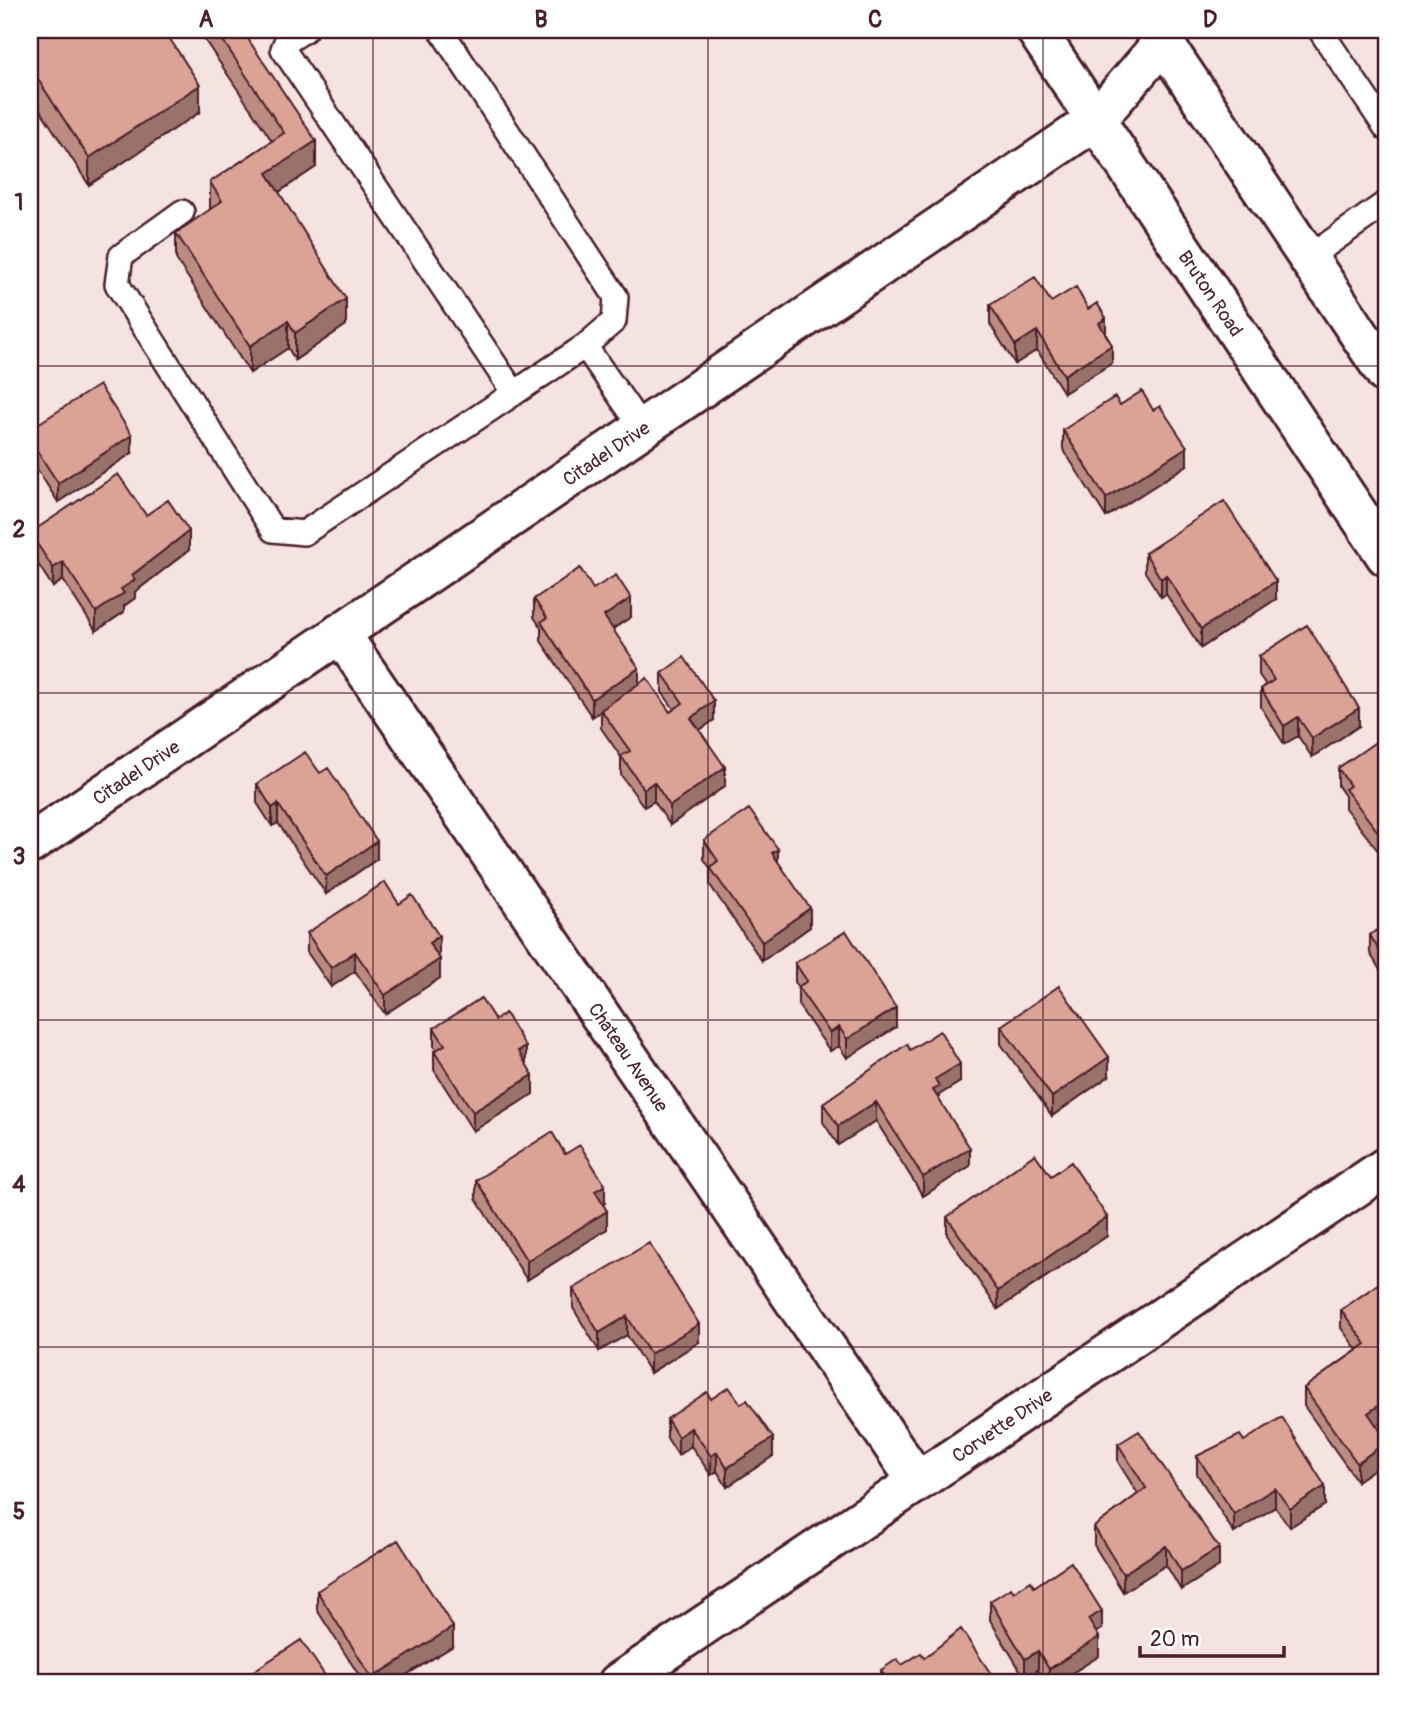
<svg xmlns="http://www.w3.org/2000/svg" width="1416" height="1713" viewBox="0 0 1416 1713" font-family="Pangolin,sans-serif">
	<style>
		.lines { fill: none; stroke-linecap: round; stroke-linejoin: round }
		.service-casing { stroke: #4a1f2b; stroke-width: 28 }
		.minor-casing { stroke: #4a1f2b; stroke-width: 44 }
		.secondary-casing { stroke: #4a1f2b; stroke-width: 44 }
		.service { stroke: #fff; stroke-width: 23 }
		.minor { stroke: #fff; stroke-width: 38 }
		.secondary { stroke: #fff; stroke-width: 38 }
		.wall { fill: #bc8c81; stroke: #4a1f2b; stroke-width: 2 }
		.shaded-wall { fill: #997269; stroke: #4a1f2b; stroke-width: 2 }
		.building { fill: #dba396; stroke: #4a1f2b; stroke-width: 2 }
		.grid { fill: none; stroke: #4a1f2b; stroke-width: 2; stroke-opacity: 0.55 }
		.labels { text-anchor: middle; stroke-width: 6; stroke-linejoin: round; paint-order: stroke }
		.street-label { font-size: 19px; fill: #4a1f2b; stroke: #fff }
		.neatline { fill: none; stroke: #4a1f2b; stroke-width: 2.5 }
		.grid-label { font-size: 23px; text-anchor: middle; font-weight: bold; fill: #4a1f2b }
	</style>
	<rect width="100%" height="100%" fill="#f4e3e0"/>
	<filter id="ink" filterUnits="userSpaceOnUse"><feTurbulence type="fractalNoise" baseFrequency=".0143" numOctaves="2"/><feDisplacementMap in="SourceGraphic" scale="14" xChannelSelector="R" yChannelSelector="G"/><feConvolveMatrix kernelMatrix="1 2 1 2 8 2 1 2 1" color-interpolation-filters="sRGB"/></filter>
	<g filter="url(#ink)">
		<g class="lines">
			<defs>
				<path id="service" d="M305,30L286,42L283,49L514,393
					M1320,30L1386,128
					M182,212L121,256L117,284L273,530L304,533L585,346L614,321L616,297L441,30
					M1308,258L1386,203
					M585,346L642,428"/>
				<path id="minor" d="M340,633L917,1481
					M30,844L1096,120L1163,42
					M618,1683L1386,1167"/>
				<path id="secondary" d="M1036,30L1386,556
					M1155,30L1386,374"/>
			</defs>
			<!-- service casing -->
			<use href="#service" class="service-casing"/>
			<!-- minor casing -->
			<use href="#minor" class="minor-casing"/>
			<!-- secondary casing -->
			<use href="#secondary" class="secondary-casing"/>
			<!-- service -->
			<use href="#service" class="service"/>
			<!-- minor -->
			<use href="#minor" class="minor"/>
			<!-- secondary -->
			<use href="#secondary" class="secondary"/>
		</g>
		<!-- wall -->
		<path class="wall" d="M30,30L200,112L89,185L30,94Z
			M198,30H242L316,167L279,192L346,325L295,360L288,348L250,373L176,259V233L210,210V182L272,141Z
			M1051,302L1088,309L1106,336L1112,363L1064,393L1037,350L1015,364L990,324V305Z
			M1120,405L1187,465L1106,517L1063,449V430Z
			M30,429L132,453L58,502L30,458Z
			M146,515L189,550L135,592V598L124,606V612L96,631L63,580L53,587L30,552V533Z
			M1145,553L1276,599L1201,648L1166,594L1161,597L1145,572Z
			M593,589L631,617L613,629L639,684L670,712L674,709L662,692V673L714,720L700,730L725,786L670,825L654,801L644,807L621,775V757L601,728V711L592,717L541,641V628L534,617V599Z
			M1259,656L1359,726L1312,757L1298,736L1284,744L1261,707V689L1266,685L1259,675Z
			M1386,742V861L1345,808V796L1338,786V768Z
			M257,784L377,859L326,894L278,823L272,826L257,803Z
			M704,840L778,862L810,927L762,961L710,885V868L704,859Z
			M399,904L439,955L437,956L440,978L385,1014L355,971L331,987L307,952V933Z
			M1386,924V980L1370,953V935Z
			M795,963L896,1027L847,1058L839,1046L830,1051L798,1005V986L795,982Z
			M495,1020L533,1094L473,1131L434,1070V1051L436,1050L434,1046V1028Z
			M1001,1026L1109,1076L1052,1116L1001,1044Z
			M910,1050L960,1082L939,1095V1100L970,1166L923,1196L876,1121L838,1145L823,1122V1103Z
			M565,1154L605,1203L603,1204L607,1229L527,1280L476,1199V1180Z
			M1051,1176L1107,1236L998,1309L947,1235V1217Z
			M573,1289L699,1342L650,1373L627,1335L599,1351L573,1308Z
			M1386,1295V1421L1385,1420L1377,1425L1357,1481L1304,1406V1388L1357,1350L1341,1328V1310Z
			M711,1399L773,1456L727,1487L717,1471L711,1475L691,1446L678,1455L667,1438V1419Z
			M1244,1441L1325,1505L1290,1527L1275,1507L1234,1533L1197,1474V1456Z
			M1118,1444L1219,1566L1181,1590L1166,1565L1123,1592L1094,1545V1527L1138,1494L1118,1462Z
			M1034,1587L1102,1629L1096,1632L1099,1656L1056,1683H1046L1038,1670L1025,1678L990,1620V1601L1014,1592Z
			M317,1591L453,1646L393,1683H364L317,1610Z
			M924,1658L993,1683H881V1670L902,1665Z"/>
		<!-- shaded-wall -->
		<path class="shaded-wall" d="M200,85V112L89,185V158Z
			M316,141V167L267,200V173Z
			M346,299V325L295,360V333Z
			M1106,318V337L1099,323Z
			M288,321V348L250,373V346Z
			M1037,331V350L1015,364V345Z
			M1112,345V363L1064,393V375Z
			M132,435V453L58,502V483Z
			M1187,447V465L1106,517V498Z
			M189,531V550L135,592V598L124,606V612L96,631V612L132,575Z
			M63,562V580L53,587V568Z
			M1166,575V594L1161,597V579Z
			M1276,581V599L1201,648V629Z
			M631,598V617L604,634V616Z
			M639,668V686L592,717V699Z
			M714,701V720L691,736V718Z
			M1359,708V726L1312,757V738Z
			M1298,717V736L1284,744V726Z
			M725,767V786L670,825V806Z
			M654,782V801L644,807V789Z
			M278,804V823L272,826V808Z
			M377,841V859L326,894V876Z
			M778,849V868L772,853Z
			M810,908V927L762,961V942Z
			M439,936V955L429,962V943Z
			M355,952V971L331,987V968Z
			M440,959V978L385,1014V995Z
			M896,1008V1027L847,1058V1039Z
			M839,1027V1046L830,1051V1033Z
			M526,1047V1066L518,1051Z
			M1109,1057V1076L1052,1116V1097Z
			M960,1064V1082L939,1095V1104L933,1090L935,1079Z
			M533,1075V1094L473,1131V1112Z
			M876,1102V1121L838,1145V1126Z
			M970,1148V1166L923,1196V1177Z
			M605,1185V1203L595,1210V1191Z
			M607,1211V1229L527,1280V1261Z
			M1107,1217V1236L998,1309V1291Z
			M627,1316V1335L599,1351V1333Z
			M699,1324V1342L650,1373V1354Z
			M1385,1401V1420L1368,1432V1413Z
			M691,1428V1446L678,1455V1437Z
			M773,1438V1456L727,1487V1468Z
			M1386,1442V1461L1357,1481V1463Z
			M717,1452V1471L711,1475V1456Z
			M1325,1486V1505L1290,1527V1509Z
			M1275,1488V1507L1234,1533V1514Z
			M1166,1546V1565L1123,1592V1574Z
			M1219,1548V1566L1181,1590V1571Z
			M1102,1611V1629L1088,1638V1619Z
			M453,1627V1646L393,1683H372V1678Z
			M1099,1637V1656L1056,1683H1049V1669Z
			M1038,1651V1670L1025,1678V1659Z
			M993,1677V1683H985V1682Z"/>
		<!-- building -->
		<path class="building" d="M30,30H164L200,85L89,158L30,67Z
			M216,30H242L316,141L267,173L346,299L295,333L288,321L250,346L176,233L222,201L210,182L284,133Z
			M1035,277L1051,302L1076,287L1088,309L1097,303L1106,318L1099,323L1112,345L1064,375L1037,331L1015,345L990,305Z
			M99,385L132,435L58,483L30,440V429Z
			M1142,391L1153,410L1160,406L1187,447L1106,498L1063,430L1115,397L1120,405Z
			M118,474L146,515L168,500L189,531L132,575L135,580L121,589L124,593L96,612L63,562L53,568L30,533Z
			M1224,501L1276,581L1201,629L1166,575L1161,579L1145,553Z
			M580,568L593,589L616,575L631,598L604,616L639,668L592,699L541,622L547,618L534,599Z
			M1307,625L1359,708L1312,738L1298,717L1284,726L1261,689L1274,680L1259,656Z
			M684,657L714,701L691,718L725,767L670,806L654,782L644,789L621,756L630,751L601,710L647,678L670,712L683,703L662,673Z
			M1383,737L1386,742V842L1345,789L1350,786L1338,768Z
			M305,752L320,773L328,768L377,841L326,876L278,804L272,808L257,784Z
			M749,809L778,849L772,853L810,908L762,942L710,867L718,861L704,840Z
			M385,882L399,904L412,895L439,936L429,943L440,959L385,995L355,952L331,968L307,933Z
			M1386,924V962L1370,935Z
			M846,931L896,1008L847,1039L839,1027L830,1033L798,987L807,981L795,963Z
			M1059,986L1109,1057L1052,1097L1001,1026Z
			M481,998L495,1020L505,1013L526,1047L518,1051L533,1075L473,1112L434,1051L445,1045L434,1028Z
			M940,1031L960,1064L935,1079L939,1086L933,1090L970,1148L923,1177L876,1102L838,1126L823,1103L907,1044L910,1050Z
			M552,1132L565,1154L580,1145L605,1185L595,1191L607,1211L527,1261L476,1180Z
			M1035,1154L1051,1176L1071,1162L1107,1217L998,1291L947,1217Z
			M649,1243L699,1324L650,1354L627,1316L599,1333L573,1289Z
			M1378,1284L1386,1295V1333L1385,1334L1386,1336V1403L1385,1401L1368,1413L1386,1439V1442L1357,1463L1304,1388L1366,1344L1341,1310Z
			M729,1387L741,1404L747,1400L773,1438L727,1468L717,1452L711,1456L691,1428L678,1437L667,1419L707,1392L711,1399Z
			M1282,1417L1325,1486L1290,1509L1275,1488L1234,1514L1197,1456L1240,1435L1244,1441Z
			M1139,1431L1219,1548L1181,1571L1166,1546L1123,1574L1094,1527L1146,1488L1118,1444Z
			M398,1540L453,1627L372,1678L317,1591Z
			M1071,1562L1102,1611L1088,1619L1099,1637L1049,1669L1038,1651L1025,1659L990,1601L1011,1588L1014,1592L1031,1581L1034,1587Z
			M961,1629L993,1677L985,1682L986,1683H889L881,1670L897,1659L902,1665L921,1653L924,1658Z
			M301,1640L330,1683H235Z"/>
	</g>
	<!-- grid -->
	<path class="grid" d="M373,30V1683M708,30V1683M1043,30V1683M30,366H1386M30,693H1386M30,1020H1386M30,1347H1386"/>
	<g class="labels">
		<!-- street labels -->
		<g class="street-label">
			<text transform="translate(1211 293) rotate(56)" y="7">Bruton Road</text>
			<text transform="translate(606 453) rotate(-34)" y="7">Citadel Drive</text>
			<text transform="translate(136 772) rotate(-34)" y="7">Citadel Drive</text>
			<text transform="translate(629 1057) rotate(56)" y="7">Chateau Avenue</text>
			<text transform="translate(1002 1425) rotate(-34)" y="7">Corvette Drive</text>
		</g>
	</g>
	<!-- margin -->
	<rect width="1416" height="1713" fill="none" stroke="#fff" stroke-width="77"/>
	<!-- scale -->
	<path d="M1140 1646v10h144v-10" fill="none" stroke="#4a1f2b" stroke-width="3.5"/>
	<text x="1150" y="1646" font-size="21" fill="#4a1f2b" stroke="#ffffff" stroke-width="5" paint-order="stroke">20 m</text>
	<rect x="38" y="38" width="1340" height="1636" class="neatline"/>
	<g class="grid-label">
		<text x="206" y="27">A</text>
		<text x="541" y="27">B</text>
		<text x="875" y="27">C</text>
		<text x="1210" y="27">D</text>
		<text x="19" y="210">1</text>
		<text x="19" y="537">2</text>
		<text x="19" y="864">3</text>
		<text x="19" y="1192">4</text>
		<text x="19" y="1519">5</text>
	</g>
</svg>
